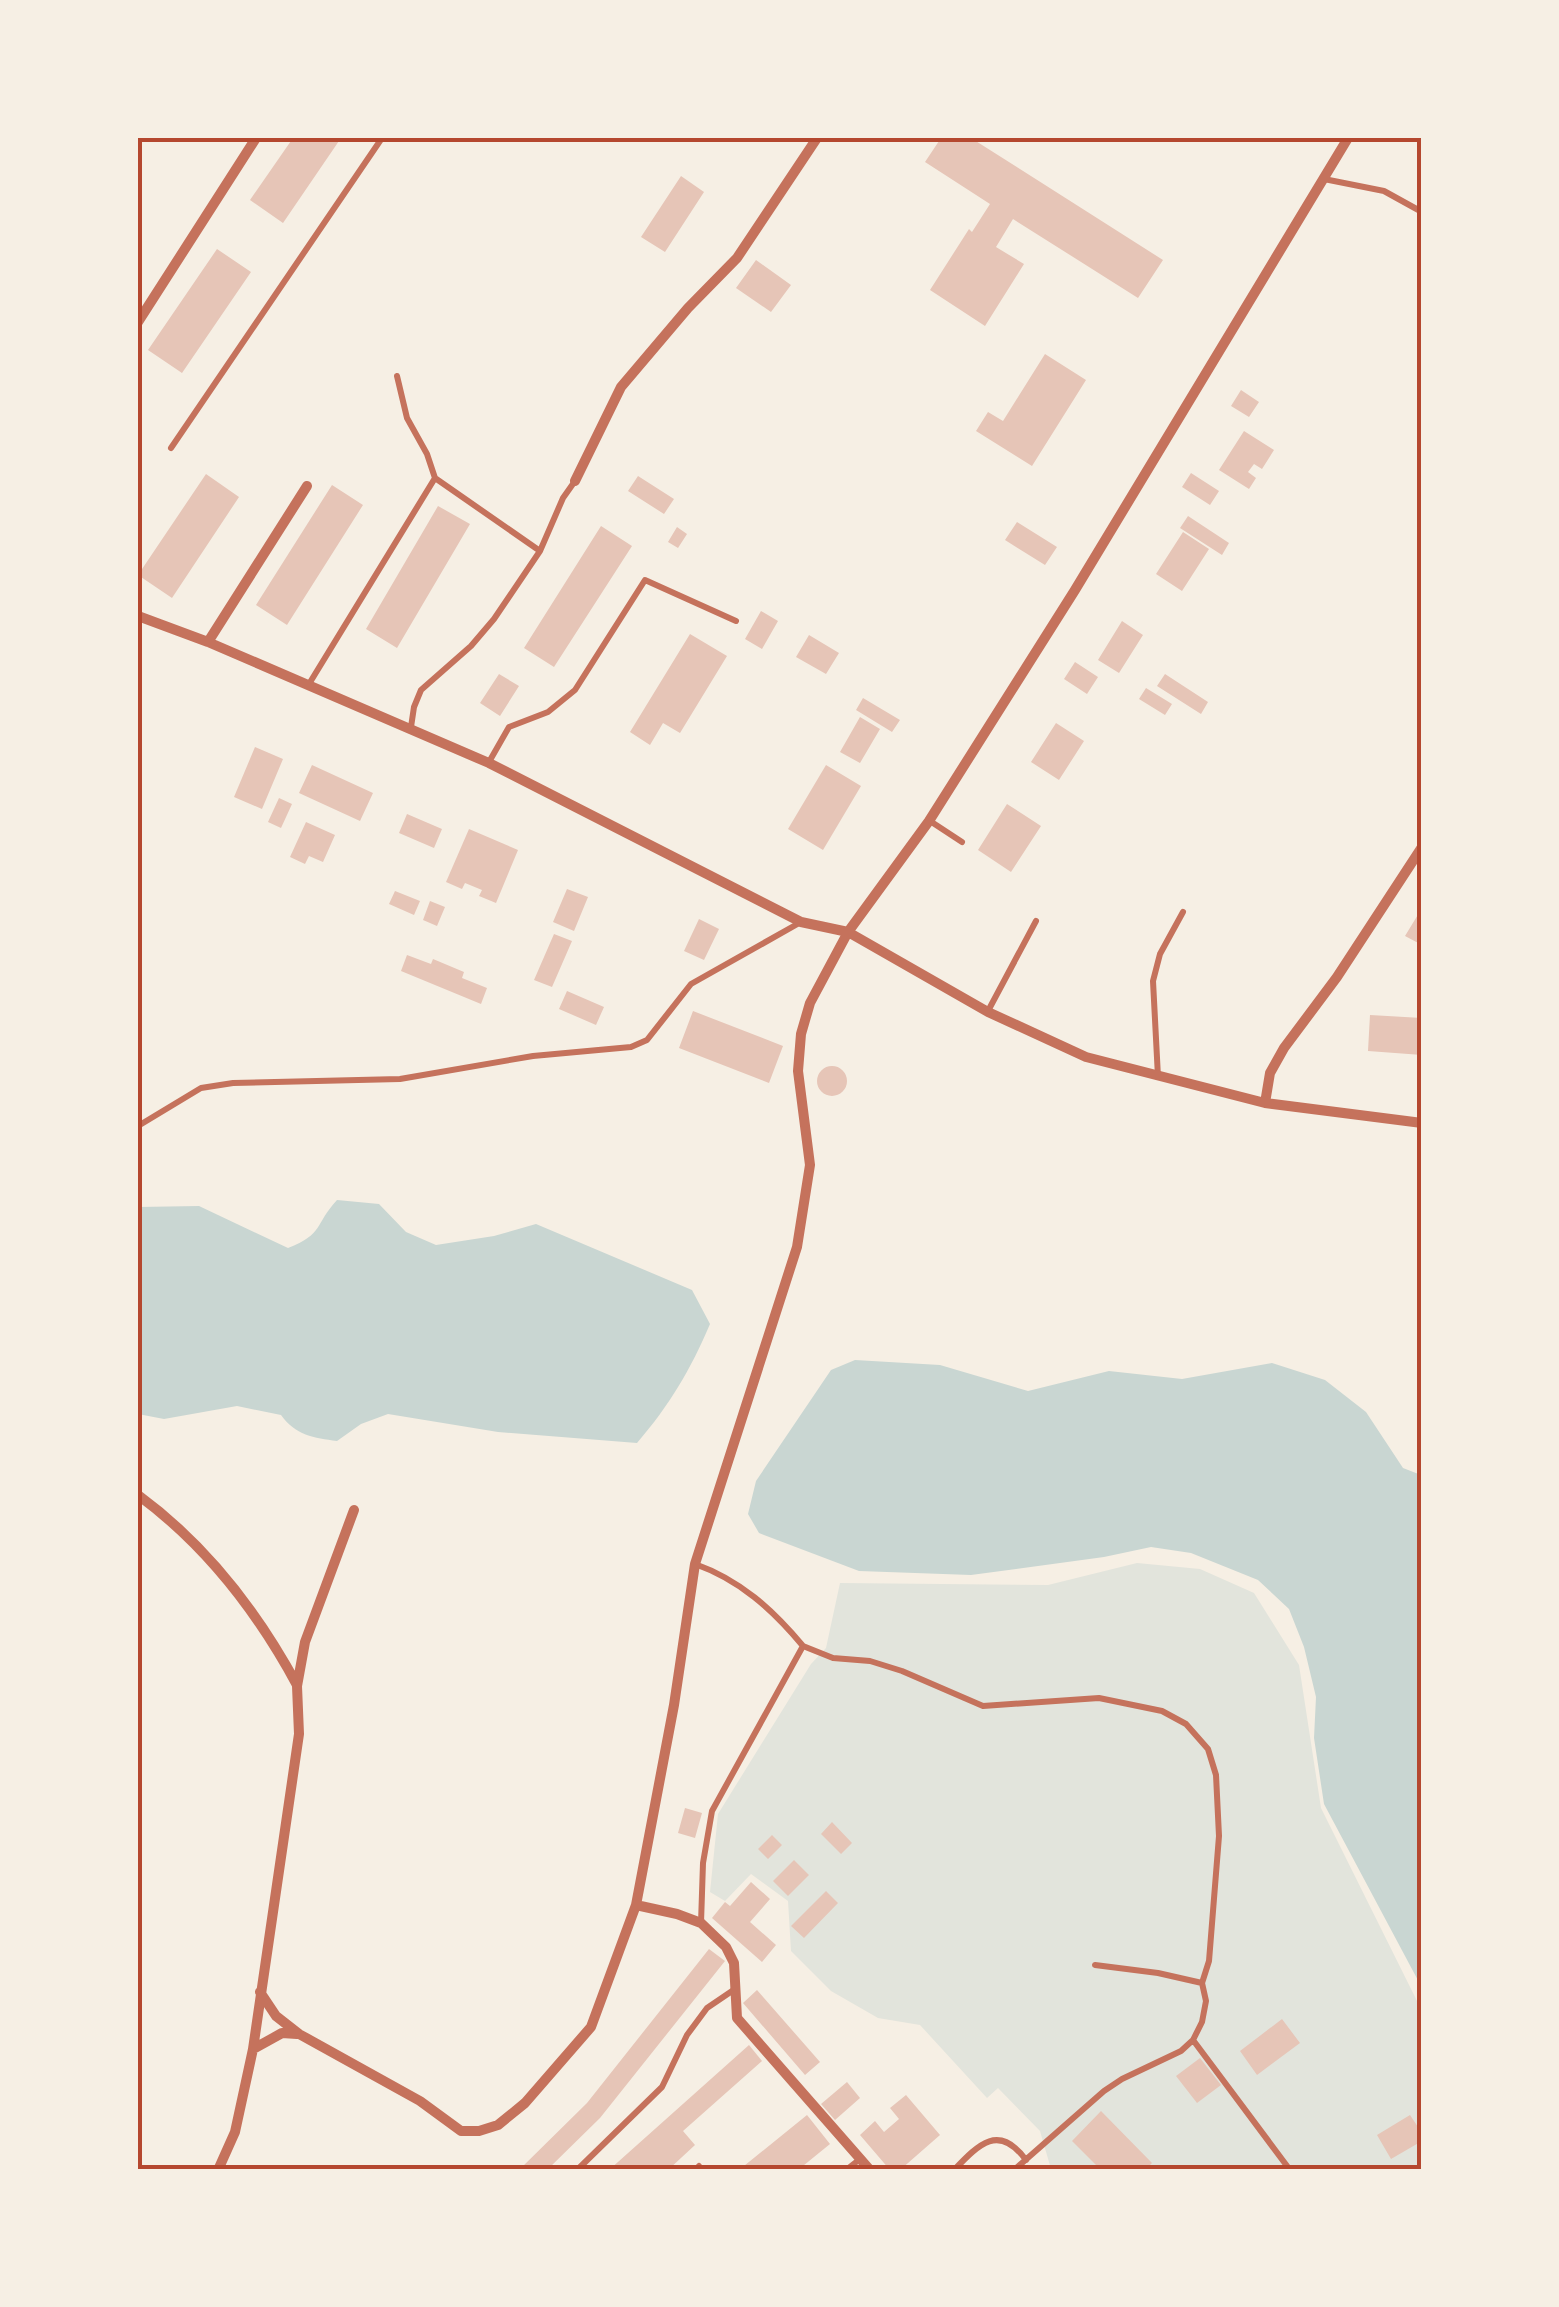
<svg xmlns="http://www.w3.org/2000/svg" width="1559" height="2307" viewBox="0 0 1559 2307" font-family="Commissioner,sans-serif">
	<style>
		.green { fill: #e2e4dc }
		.water { fill: #c9d6d2 }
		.building { fill: #e6c5b7 }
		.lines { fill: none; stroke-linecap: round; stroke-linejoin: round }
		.service { stroke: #c5725c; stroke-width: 6 }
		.minor { stroke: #c5725c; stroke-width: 10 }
		.neatline { fill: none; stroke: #b5482f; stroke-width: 4 }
	</style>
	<rect width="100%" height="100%" fill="#f6efe4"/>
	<!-- green -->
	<path class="green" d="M1137,1563L1200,1569L1254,1593L1299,1665L1321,1808L1421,2009V2169H1051L1040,2131L998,2088L987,2098L920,2025L878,2018L831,1991L791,1951L788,1901L751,1874L725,1901L710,1892L718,1814L811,1664L826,1648L840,1583L1048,1585Z"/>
	<!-- water -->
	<path class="water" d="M337,1200L379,1204L406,1232L436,1245L494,1236L536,1224L692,1290L710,1324C691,1369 669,1406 637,1443L498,1432L388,1414L361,1424L337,1441C314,1438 295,1435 281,1415L237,1406L164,1419L138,1414V1207L199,1206L288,1248C324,1234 314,1225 337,1200Z
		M855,1360L940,1365L1028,1391L1109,1371L1182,1379L1272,1363L1325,1380L1366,1412L1403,1468L1421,1475V1986L1324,1804L1314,1738L1316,1697L1304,1647L1289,1609L1258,1580L1191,1553L1151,1547L1104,1557L971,1575L859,1571L759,1533L748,1514L756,1481L831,1370Z"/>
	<!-- building -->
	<path class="building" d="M293,138H341L283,223L250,200Z
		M941,138H971L1163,260L1138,298L1013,219L996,247L1024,264L985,326L930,290L969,229L972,232L990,204L925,162Z
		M681,176L704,192L665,252L641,237Z
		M217,249L251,272L182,373L148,350Z
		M756,260L791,285L771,312L736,288Z
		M1045,354L1086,380L1032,466L976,431L988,412L1003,421Z
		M1241,390L1259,402L1249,417L1231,406Z
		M1244,431L1274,450L1262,469L1254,464L1248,472L1256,478L1249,489L1219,470Z
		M1191,473L1219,491L1210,505L1182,487Z
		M206,474L239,497L172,598L138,575Z
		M638,476L674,499L664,514L628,491Z
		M332,485L363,505L287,625L256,605Z
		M438,506L470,524L397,648L366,629Z
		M1188,516L1229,543L1222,555L1180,528Z
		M1017,522L1057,547L1045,565L1005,540Z
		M601,526L632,546L554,667L524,648Z
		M677,527L687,534L678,548L668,542Z
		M1183,532L1209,549L1182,591L1156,574Z
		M761,611L778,621L762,649L745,639Z
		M1122,621L1143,635L1119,673L1098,660Z
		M690,634L727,656L680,733L663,723L650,745L630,732Z
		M809,635L839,653L826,674L796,657Z
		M1075,662L1098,677L1087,694L1064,679Z
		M499,674L519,686L500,716L480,703Z
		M1165,674L1208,702L1201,714L1157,686Z
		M1146,688L1172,704L1165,715L1139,699Z
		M863,698L900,720L892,732L856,710Z
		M860,717L880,729L860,763L840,752Z
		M1056,723L1084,741L1059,780L1031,762Z
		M255,747L283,759L262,809L234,797Z
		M312,765L373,793L360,821L299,793Z
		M826,765L861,786L823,850L788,829Z
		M279,798L292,804L281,828L268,822Z
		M1007,804L1041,826L1011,872L978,850Z
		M407,814L442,829L434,848L399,833Z
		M306,822L335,835L323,862L309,856L305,864L290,857Z
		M469,829L518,850L496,903L479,896L482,890L465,883L462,889L446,882Z
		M567,889L588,897L574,931L553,922Z
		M395,891L420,901L414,915L389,904Z
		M430,901L445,907L437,926L423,920Z
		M1422,908V945L1405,936Z
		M699,919L719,929L704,960L684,951Z
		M554,934L572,941L552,987L534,980Z
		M407,955L431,964L433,959L464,972L462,978L487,988L481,1004L401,971Z
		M567,991L604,1007L596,1025L559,1009Z
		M693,1011L783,1046L769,1083L679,1048Z
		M1370,1015L1422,1018V1055L1368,1051Z
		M817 1081a15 15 0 1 1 30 0a15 15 0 1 1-30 0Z
		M685,1808L702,1813L695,1838L678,1833Z
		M832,1822L852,1843L841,1854L821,1834Z
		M772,1835L782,1845L768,1859L758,1849Z
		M794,1860L809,1875L788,1896L773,1881Z
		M751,1882L770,1899L750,1922L776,1945L762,1962L712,1918L725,1902L730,1906Z
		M826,1891L838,1903L804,1938L791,1926Z
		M709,1949L725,1961L600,2118L547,2170H519L587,2103Z
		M757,1990L820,2062L805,2075L743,2003Z
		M1282,2019L1300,2043L1257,2075L1240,2051Z
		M749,2045L762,2061L683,2131L695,2145L668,2170H609Z
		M1200,2058L1221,2085L1197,2103L1176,2076Z
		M847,2082L860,2098L835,2120L821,2104Z
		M906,2095L940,2135L900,2170H890L860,2135L875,2121L884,2132L899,2119L890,2108Z
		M1101,2111L1152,2163L1145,2170H1101L1072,2141Z
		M807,2115L830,2144L798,2170H739Z
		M1410,2115L1422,2133V2141L1391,2159L1377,2135Z"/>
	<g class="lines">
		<!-- service -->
		<path class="service" d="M1324,179L1384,191L1422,212
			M397,376L407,418L427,454L435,478L540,551
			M171,448L382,138
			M309,684L435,478
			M411,727L414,707L421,690L471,646L494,619L540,551L563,498L575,481
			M489,762L509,727L548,712L575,690L645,580L736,621
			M930,821L962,842
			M988,1011L1036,921
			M1158,1077L1153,981L1160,954L1183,912
			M138,1126L201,1088L233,1083L400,1079L533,1056L631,1047L647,1040L691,984L801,922
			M695,1564C740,1580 772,1609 803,1646
			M701,1923L703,1863L712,1811L803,1646L833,1658L870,1661L902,1671L983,1706L1099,1698L1162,1711L1186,1724L1208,1749L1216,1775L1219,1836L1209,1961L1202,1983L1206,2001L1202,2022L1193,2040L1181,2051L1122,2079L1104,2091L1014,2170
			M1095,1965L1158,1973L1202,1983
			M1193,2040L1290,2170
			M577,2170L662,2087L687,2035L707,2008L735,1989
			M695,2170L699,2166
			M846,2170L860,2159
			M954,2170C979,2144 999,2123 1026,2160"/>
		<!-- minor -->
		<path class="minor" d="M138,322L256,138
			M575,481L621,387L688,308L737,258L817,138
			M138,616L208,642L489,763L801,922L848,932L988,1012L1086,1057L1265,1103L1422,1123
			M208,642L307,486
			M1265,1103L1270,1073L1284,1048L1337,977L1422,847
			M138,1495C206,1545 257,1611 297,1685
			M636,1905L677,1914L701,1923L726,1947L734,1963L737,2018L870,2170
			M260,1992L276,2016L299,2034L420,2101L461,2131H479L498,2125L525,2103L591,2027L636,1905L674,1705L695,1564L797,1247L810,1165L798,1071L801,1034L810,1003L848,932L929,821L1075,590L1348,138
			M253,2049L282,2033L297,2034
			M218,2170L235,2132L253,2049L299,1734L297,1686L305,1642L354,1510"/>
	</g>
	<!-- border -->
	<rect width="1559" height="2307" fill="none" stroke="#f6efe4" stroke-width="280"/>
	<rect x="140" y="140" width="1279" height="2027" class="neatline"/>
</svg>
